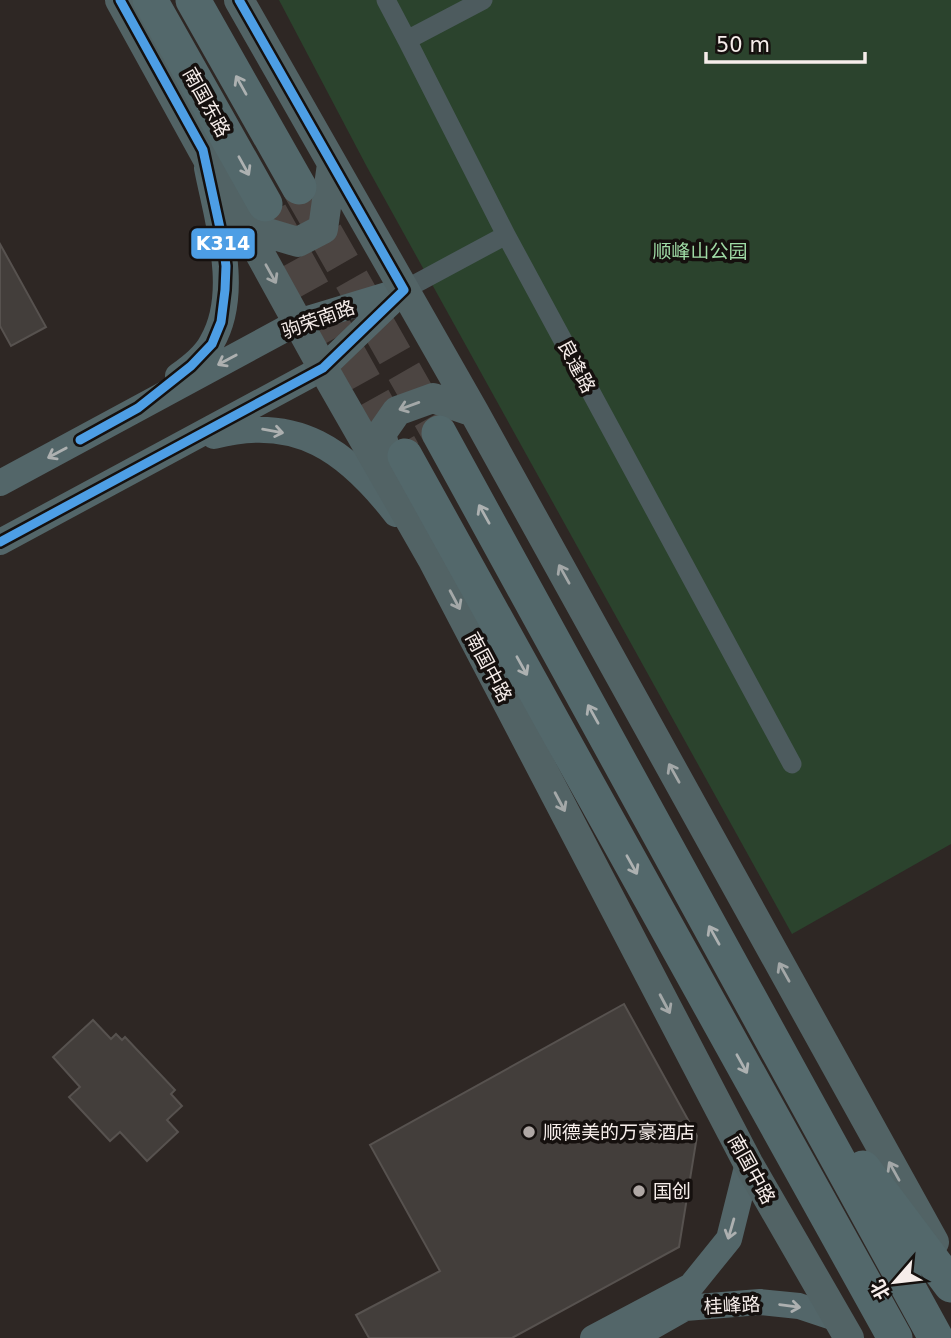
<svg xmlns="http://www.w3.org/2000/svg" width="951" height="1338" viewBox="0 0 951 1338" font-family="'DejaVu Sans','Noto Sans SC',sans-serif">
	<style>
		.green { fill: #2b432d }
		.building { fill: #433e3b; stroke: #57524f; stroke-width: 2 }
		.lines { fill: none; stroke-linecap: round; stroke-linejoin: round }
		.highway-tunnel { stroke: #4c4542; stroke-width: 35; stroke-dasharray: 35 18; stroke-linecap: butt }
		.street { stroke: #4d5b5e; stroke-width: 19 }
		.secondary { stroke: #536669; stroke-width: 26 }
		.primary { stroke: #526365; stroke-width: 30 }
		.highway { stroke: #53686b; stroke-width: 35 }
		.bus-1-casing { stroke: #15100e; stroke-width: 14 }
		.bus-1 { stroke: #4d9ee5; stroke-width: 9 }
		.oneway { stroke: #adb1b1 }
		.oneway2 { stroke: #a4a8a8 }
		.oneway3 { stroke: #adb0b0 }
		.poi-dot { fill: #b0a8a5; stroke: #15100e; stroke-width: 2.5 }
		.labels { text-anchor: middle; stroke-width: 7; stroke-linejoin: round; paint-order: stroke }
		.street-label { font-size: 19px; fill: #f6edea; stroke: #15100e }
		.park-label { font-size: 19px; fill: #9fdba5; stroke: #15100e }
		.poi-label { font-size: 19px; fill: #f6edea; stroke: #15100e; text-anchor: start }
		.line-badge { stroke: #15100e; stroke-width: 2.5 }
		.badge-label { font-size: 19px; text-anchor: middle; font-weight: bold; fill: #fff }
	</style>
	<rect width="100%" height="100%" fill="#2e2724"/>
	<!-- green -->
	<path class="green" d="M279,0H951V844L792,934L367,167Z"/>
	<!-- building -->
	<path class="building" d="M0,244L46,327L11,346L0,326Z
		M624,1004L697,1136L679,1247L512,1338H369L356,1315L440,1271L370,1145Z
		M93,1020L111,1039L116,1034L122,1040L125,1037L175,1090L171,1094L182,1106L167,1120L178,1132L147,1161L120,1132L110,1141L69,1097L80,1087L53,1057Z"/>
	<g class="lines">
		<!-- highway-tunnel -->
		<path class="highway-tunnel" d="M299,187L439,433
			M270,213L403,452"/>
		<!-- street -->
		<path class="street" d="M386,0L407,40
			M483,0L407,40L506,235L792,764
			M404,290L506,235"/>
		<!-- secondary -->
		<path class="secondary" d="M178,376C190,367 205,356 212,342C241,292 217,220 207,168
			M214,436C297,414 347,451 396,514
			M0,483L298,322L397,292
			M0,542L323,368L404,290
			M593,1338L691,1286L729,1239L748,1163
			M632,1338L685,1308L760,1302L799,1306L838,1319"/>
		<!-- primary -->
		<path class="primary" d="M120,0L323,368L433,560L748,1163L849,1338
			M239,0L474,412L934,1242
			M243,213L258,230L298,242L323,229L332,164
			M391,470L381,434L397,411L433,398L474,412"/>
		<!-- highway -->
		<path class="highway" d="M150,0L265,204
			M193,0L299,187
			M439,433L936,1338
			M405,456L895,1338
			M863,1168L951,1285"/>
		<defs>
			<path id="bus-1" d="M80,440L138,408L191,366L212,344L221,322L225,290L226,266L223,242L203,150L120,0
				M0,542L323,368L404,290L239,0"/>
		</defs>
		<!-- bus-1 casing -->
		<use href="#bus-1" class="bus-1-casing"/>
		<!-- bus-1 -->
		<use href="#bus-1" class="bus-1"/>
	</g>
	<!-- one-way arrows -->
	<defs><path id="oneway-shaft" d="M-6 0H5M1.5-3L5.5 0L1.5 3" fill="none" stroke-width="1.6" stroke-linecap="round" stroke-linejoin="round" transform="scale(1.75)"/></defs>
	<g class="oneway">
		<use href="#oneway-shaft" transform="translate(241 85) rotate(-119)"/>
		<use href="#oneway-shaft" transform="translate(244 166) rotate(61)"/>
		<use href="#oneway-shaft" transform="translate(484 514) rotate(-119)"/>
		<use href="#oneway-shaft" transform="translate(522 666) rotate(61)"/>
		<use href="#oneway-shaft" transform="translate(593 714) rotate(-119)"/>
		<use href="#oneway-shaft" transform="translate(632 865) rotate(61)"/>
		<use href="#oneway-shaft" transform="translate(714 935) rotate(-119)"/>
		<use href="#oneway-shaft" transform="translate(742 1064) rotate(61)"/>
	</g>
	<g class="oneway2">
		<use href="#oneway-shaft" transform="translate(271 274) rotate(61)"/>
		<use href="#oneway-shaft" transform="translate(409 406) rotate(160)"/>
		<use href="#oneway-shaft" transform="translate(564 574) rotate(-119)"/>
		<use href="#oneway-shaft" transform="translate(455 600) rotate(62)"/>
		<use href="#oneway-shaft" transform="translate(674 773) rotate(-119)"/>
		<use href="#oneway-shaft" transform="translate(560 802) rotate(62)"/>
		<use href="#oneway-shaft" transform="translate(784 972) rotate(-119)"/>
		<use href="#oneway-shaft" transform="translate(665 1004) rotate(62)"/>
		<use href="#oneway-shaft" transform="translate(894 1171) rotate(-119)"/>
	</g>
	<g class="oneway3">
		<use href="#oneway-shaft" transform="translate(227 360) rotate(152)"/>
		<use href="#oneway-shaft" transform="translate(273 431) rotate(10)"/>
		<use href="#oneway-shaft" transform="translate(57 453) rotate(152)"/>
		<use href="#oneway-shaft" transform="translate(731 1229) rotate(106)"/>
		<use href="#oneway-shaft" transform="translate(790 1306) rotate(8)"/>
	</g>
	<!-- markers -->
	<g class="poi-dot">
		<circle cx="529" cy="1132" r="7"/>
		<circle cx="639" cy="1191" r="7"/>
	</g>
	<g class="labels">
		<!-- street labels -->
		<g class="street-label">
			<text transform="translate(207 102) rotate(61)" y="7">南国东路</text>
			<text transform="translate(318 319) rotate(-20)" y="7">驹荣南路</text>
			<text transform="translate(577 366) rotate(62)" y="7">良逢路</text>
			<text transform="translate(489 667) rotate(62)" y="7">南国中路</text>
			<text transform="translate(752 1169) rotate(61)" y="7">南国中路</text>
			<text transform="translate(732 1305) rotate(-3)" y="7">桂峰路</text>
		</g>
		<!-- park labels -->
		<g class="park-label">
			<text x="700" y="258">顺峰山公园</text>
		</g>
		<!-- poi labels -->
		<g class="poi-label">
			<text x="543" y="1139">顺德美的万豪酒店</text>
			<text x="653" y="1198">国创</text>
		</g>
	</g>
	<rect class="line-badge" x="190" y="227" width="66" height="33" rx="7" fill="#4d9ee5"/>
	<g class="badge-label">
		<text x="223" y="250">K314</text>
	</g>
	<!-- north arrow -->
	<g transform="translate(895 1282) rotate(242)" stroke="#15100e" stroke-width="5" paint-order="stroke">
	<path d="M0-5L12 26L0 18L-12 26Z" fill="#f6edea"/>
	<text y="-10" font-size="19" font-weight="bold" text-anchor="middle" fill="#f6edea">北</text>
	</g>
	<!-- scale -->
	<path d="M706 52v10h159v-10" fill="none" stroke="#f6edea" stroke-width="3.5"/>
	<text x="716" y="52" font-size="21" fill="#f6edea" stroke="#15100e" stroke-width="5" paint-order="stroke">50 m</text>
</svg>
